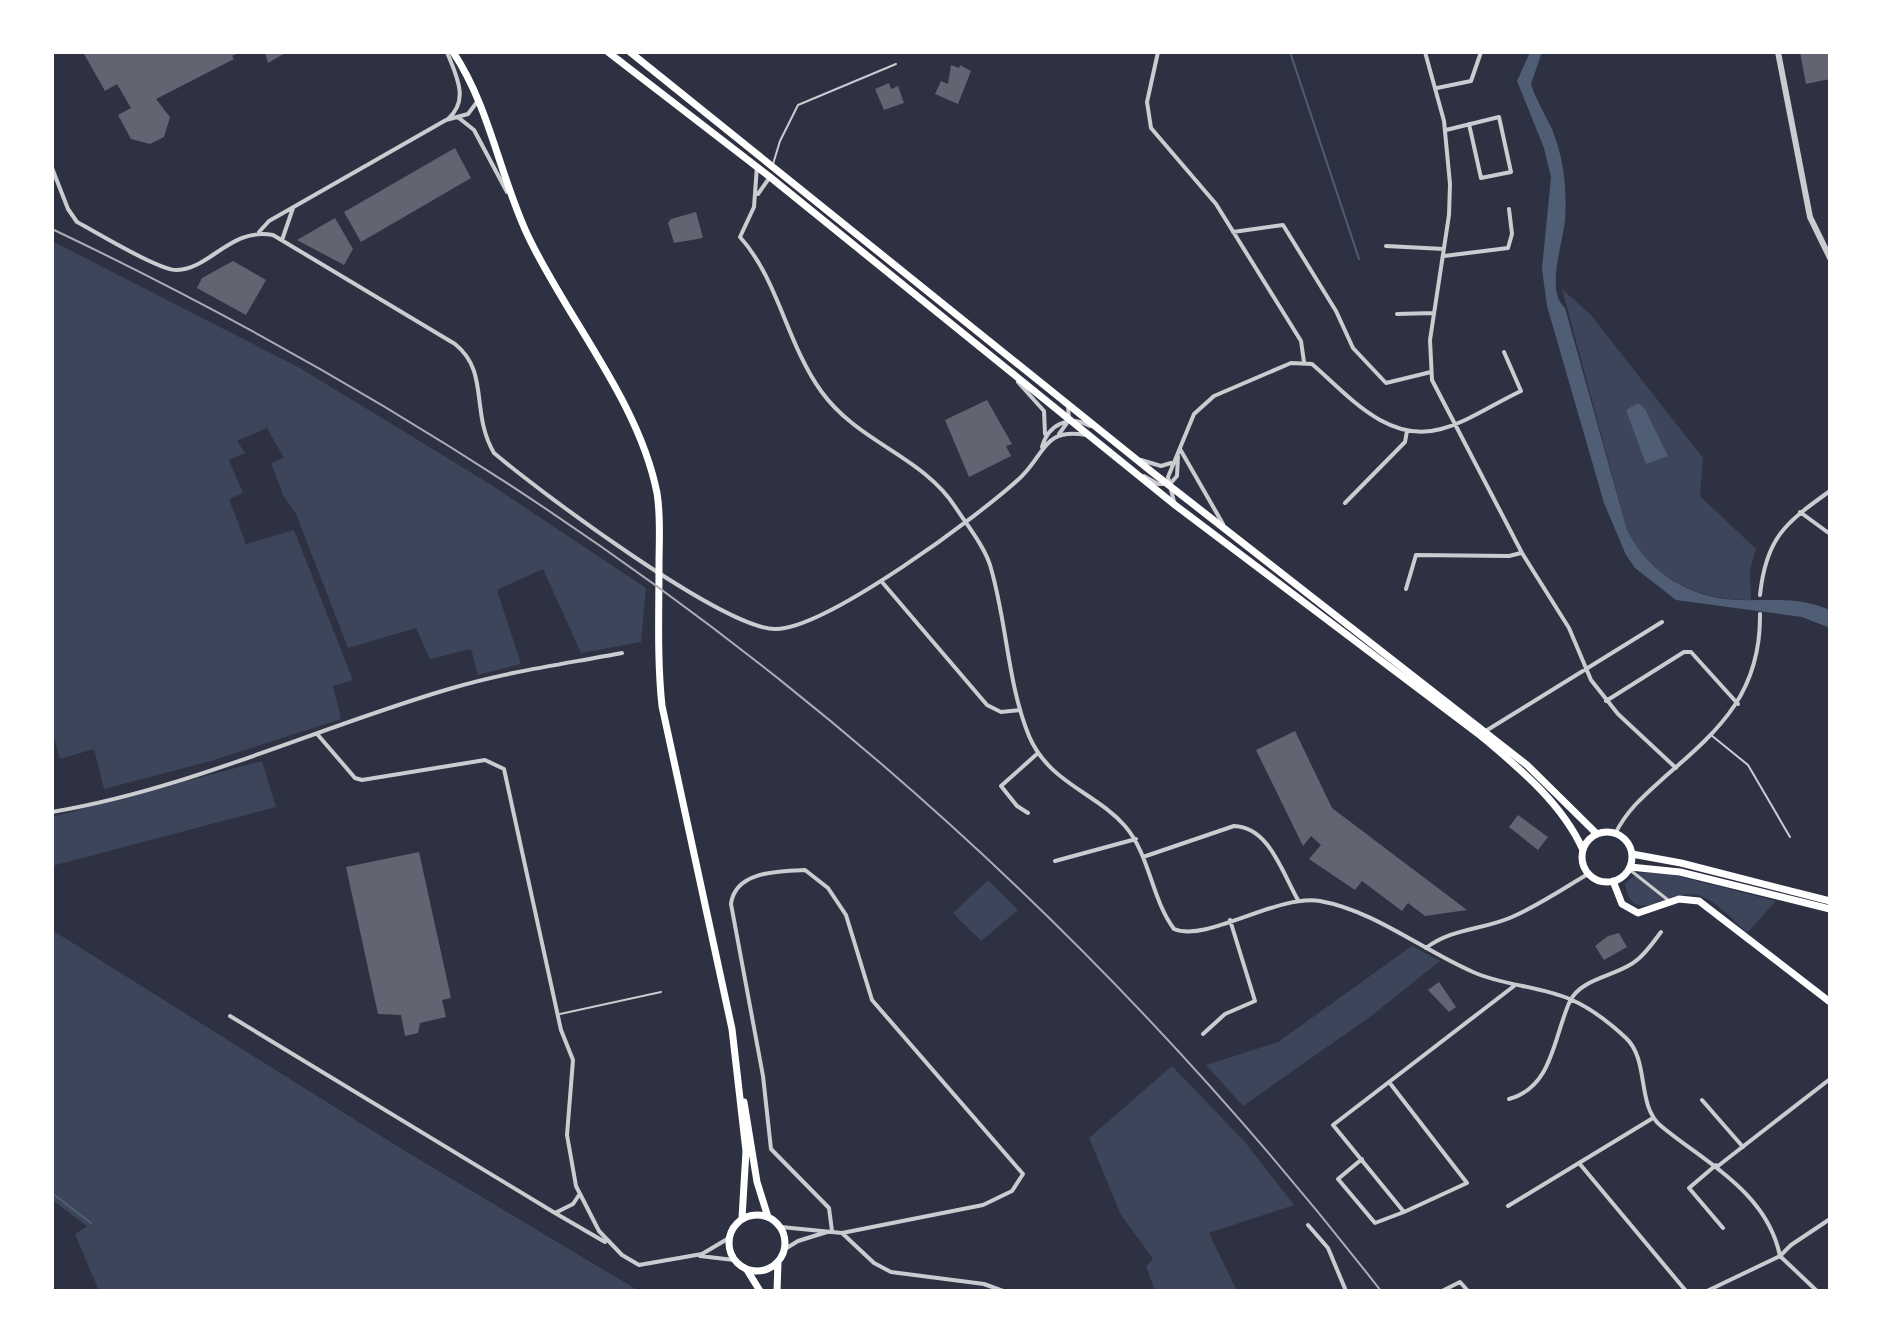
<svg xmlns="http://www.w3.org/2000/svg" width="1882" height="1343" viewBox="0 0 1882 1343" font-family="'Libre Baskerville',serif">
	<style>
		.green { fill: #3c4559 }
		.water { fill: #4f5d75 }
		.lines { fill: none; stroke-linecap: round; stroke-linejoin: round }
		.stream { stroke: #4f5d75; stroke-width: 2 }
		.building { fill: #626471 }
		.service { stroke: #caccd0; stroke-width: 2 }
		.pedestrian { stroke: #caccd0; stroke-width: 3 }
		.minor { stroke: #caccd0; stroke-width: 4 }
		.tertiary { stroke: #caccd0; stroke-width: 6 }
		.primary { stroke: #fff; stroke-width: 7 }
		.rail { stroke: #abadb3; stroke-width: 2 }
	</style>
	<rect width="100%" height="100%" fill="#2d3142"/>
	<!-- green -->
	<path class="green" d="M52,241L300,368L485,481L646,588L641,642L581,653L543,569L497,590L521,664L478,675L471,649L430,659L416,628L348,648L296,514L283,495L271,463L284,458L267,428L237,441L245,453L229,460L243,493L229,499L246,544L294,530L353,680L333,686L341,719L211,761L104,789L94,749L60,759L52,731Z
		M1562,289L1591,315L1703,458L1700,496L1756,549L1750,570L1751,600C1697,600 1652,579 1627,530Z
		M262,761L276,807L52,866V817Z
		M1662,872L1776,901L1747,933C1733,920 1716,900 1697,895C1668,888 1632,930 1625,883L1638,873Z
		M988,880L1018,910L981,941L953,913Z
		M52,930L405,1151L639,1291H99L75,1234L87,1226L52,1200Z
		M1412,946L1440,961L1374,1014L1243,1106L1206,1065L1278,1042Z
		M1172,1066L1245,1142L1294,1205L1209,1233L1237,1291H1155L1146,1266L1153,1259L1121,1215L1089,1138Z"/>
	<!-- water -->
	<path class="water" d="M1530,52H1542L1531,84C1536,100 1545,114 1552,129C1564,159 1567,188 1565,220C1563,244 1545,291 1565,308L1627,530C1649,573 1689,598 1738,600C1771,601 1798,596 1830,610V628L1802,617L1676,600L1635,568L1626,555L1604,503L1547,306L1542,269L1551,177L1544,148L1517,81Z
		M1638,403L1645,409L1668,456L1646,464L1626,410Z"/>
	<g class="lines">
		<!-- stream -->
		<path class="stream" d="M1290,52L1359,259
			M52,1193L91,1223"/>
	</g>
	<!-- building -->
	<path class="building" d="M83,52H240L232,56L234,59L156,99L170,117L164,137L150,144L131,139L118,115L131,108L117,84L105,91Z
		M265,52H287L268,63Z
		M1800,52H1830V79L1806,84Z
		M951,65L959,68L960,65L971,71L958,104L935,94L941,81L948,84Z
		M889,83L891,89L898,86L904,103L884,110L875,89Z
		M455,148L471,178L361,242L344,212Z
		M696,212L703,238L674,243L668,223L671,219Z
		M335,218L353,249L344,265L297,240Z
		M233,261L266,280L246,315L197,288L202,278Z
		M987,400L1012,444L1006,446L1011,456L969,477L945,420Z
		M1295,731L1332,808L1467,910L1425,916L1408,903L1402,911L1362,881L1355,890L1309,859L1321,845L1311,836L1303,846L1256,750Z
		M1518,815L1548,837L1538,850L1509,827Z
		M419,852L451,998L442,1000L446,1017L420,1023L418,1033L405,1036L401,1015L378,1014L346,867Z
		M1619,933L1627,947L1604,960L1595,946L1608,936Z
		M1439,982L1456,1007L1449,1012L1428,990Z"/>
	<g class="lines">
		<!-- service -->
		<path class="service" d="M773,164L780,141L798,105L896,64
			M1711,735L1748,765L1790,837
			M560,1014L661,992"/>
		<!-- pedestrian -->
		<path class="pedestrian" d="M1630,870L1668,900"/>
		<!-- minor -->
		<path class="minor" d="M447,52C456,75 470,100 448,119
			M1158,52L1147,102L1151,128L1216,204L1301,341L1304,362
			M1425,52L1444,121L1450,184L1449,215L1430,340L1432,380L1522,553L1569,628L1591,680L1618,714L1676,768
			M1437,88L1471,81L1481,52
			M459,118L474,130L507,192
			M1446,130L1499,117L1511,172L1481,178L1469,124
			M757,166L754,207L740,237C778,279 787,344 821,391C858,443 923,456 956,508C967,525 984,546 990,565C1007,621 1007,682 1029,736C1049,783 1095,792 1125,826C1150,855 1151,898 1174,929C1207,943 1276,894 1320,901C1375,911 1422,950 1473,972C1504,986 1541,986 1572,1000C1590,1008 1611,1024 1626,1038C1650,1061 1636,1105 1661,1126C1707,1164 1767,1192 1780,1256
			M52,168L68,209L77,222C96,232 160,271 177,270C210,269 231,227 273,235L455,344C490,372 470,412 494,453C540,492 722,628 775,629C825,630 983,513 1021,477C1046,453 1043,428 1086,435
			M758,194L770,177
			M259,232L269,221L446,120L468,114L477,102
			M1233,232L1283,225L1336,311L1353,348L1386,383L1431,372
			M282,240L293,208
			M1386,246L1444,249
			M1444,256L1508,248L1512,234L1509,209
			M1397,314L1433,313
			M1018,382L1044,411L1045,434
			M1059,434L1069,420L1068,406
			M1042,447C1048,425 1069,414 1090,426
			M1180,449L1223,524
			M1141,460L1161,466L1171,463
			M1144,476L1158,484H1170L1177,476L1178,456
			M1174,502L1168,477L1194,414L1214,396L1291,363L1312,364C1347,394 1387,444 1441,429C1468,422 1495,403 1521,391L1504,352
			M1345,503L1405,442L1407,431
			M1800,512L1830,534
			M882,582L987,705L1001,712L1020,710
			M1406,589L1416,555L1509,556L1521,553
			M1760,595C1766,538 1785,523 1830,491
			M1606,701L1684,652H1691L1738,704
			M1484,732L1662,622
			M318,735L355,778L362,780L485,760L504,769L561,1030L573,1060L567,1135L576,1186L599,1231L622,1255L639,1265L702,1254L729,1238
			M52,812C189,789 316,728 449,689C505,672 564,664 622,653
			M1028,813L1017,806L1001,786L1038,753
			M1615,834C1628,808 1647,793 1668,774C1722,728 1761,690 1760,614
			M1143,857L1234,826C1269,827 1282,872 1298,900
			M1055,861L1136,839
			M1426,948C1452,928 1483,930 1512,917C1539,905 1564,888 1588,874
			M230,1016L555,1213
			M1203,1034L1225,1014L1255,1001L1230,920
			M1389,1082L1467,1183L1404,1212L1333,1125L1514,986
			M1509,1099C1553,1087 1553,1038 1570,1001C1582,977 1619,976 1637,960C1647,952 1654,941 1661,932
			M1702,1100L1743,1147
			M1362,1159L1338,1179L1375,1223L1404,1212
			M1579,1163L1686,1291
			M1716,1165L1689,1188L1723,1228
			M1718,1166L1830,1079
			M579,1195L573,1204L555,1213L605,1242
			M1508,1206L1653,1118
			M1308,1225L1328,1248L1346,1291
			M781,1227L842,1233L874,1263L891,1272L984,1284L1003,1291
			M832,1231L829,1208L771,1149L763,1076L731,904C735,871 779,871 805,870L828,888L846,915L872,1000L1023,1174L1012,1191L983,1205L842,1233
			M785,1249L798,1241L827,1232
			M700,1256L734,1260
			M1780,1256L1817,1291
			M1442,1291L1460,1282L1468,1291
			M1707,1291L1780,1256L1791,1245L1830,1219
			M1829,1291L1830,1290"/>
		<!-- tertiary -->
		<path class="tertiary" d="M1778,52L1810,217L1830,258"/>
		<!-- primary -->
		<path class="primary" d="M453,52C490,107 500,178 529,238C569,321 639,402 657,493C661,517 659,541 659,566C659,612 657,659 662,706L732,1029L746,1151L742,1218
			M608,52L770,177L1175,505L1481,736C1519,768 1562,803 1583,850
			M630,52L1152,472L1527,765L1597,834
			M1582 857a25 25 0 1 1 50 0a25 25 0 1 1-50 0Z
			M1632,854L1681,863L1830,901
			M1630,867L1680,872L1830,909
			M1613,881L1622,904L1638,913L1679,899L1699,901L1830,1002
			M744,1102L757,1182L768,1217
			M729 1243a28 28 0 1 1 56 0a28 28 0 1 1-56 0Z
			M747,1270L760,1291
			M777,1291L778,1262"/>
		<!-- rail -->
		<path class="rail" d="M52,229C584,482 1019,825 1381,1291"/>
	</g>
	<!-- border -->
	<rect width="1882" height="1343" fill="none" stroke="#ffffff" stroke-width="108"/>
</svg>
